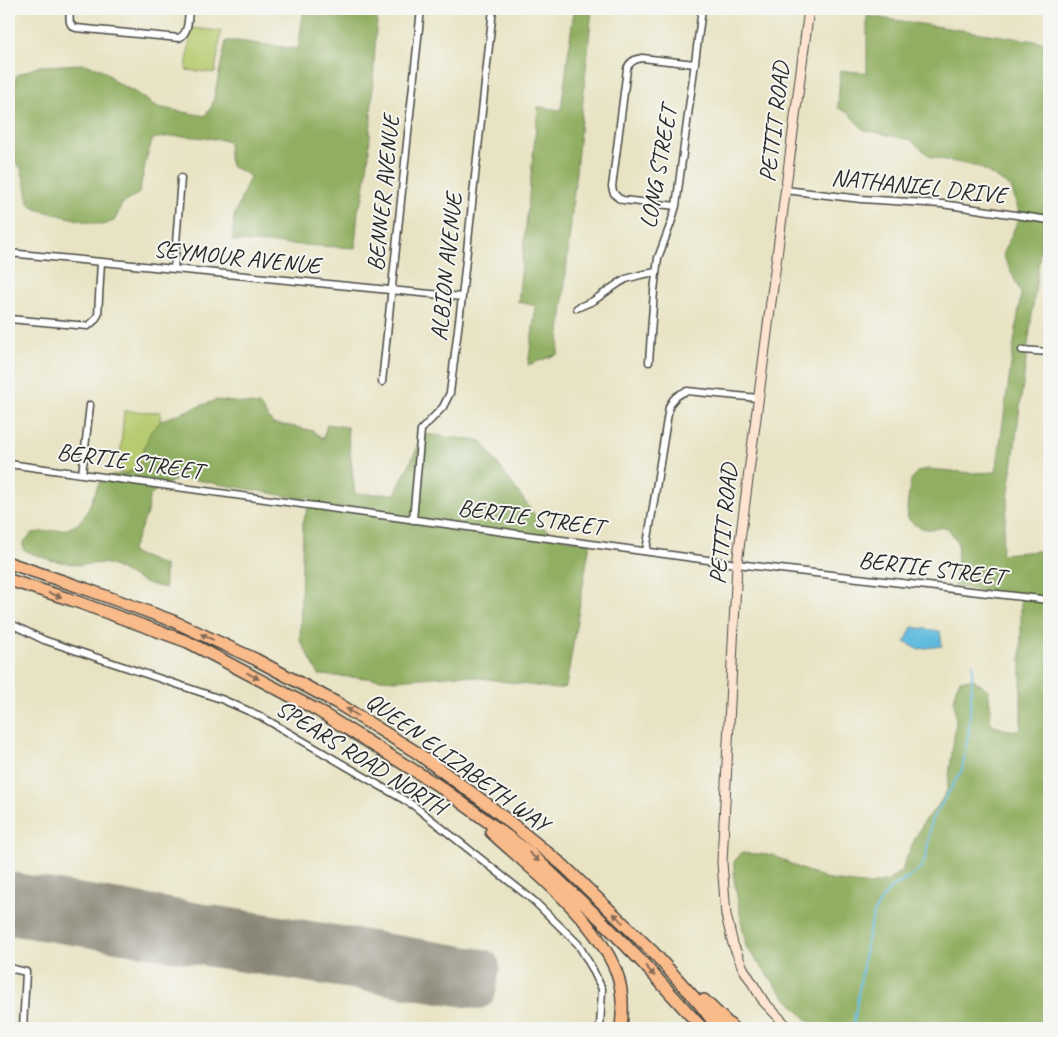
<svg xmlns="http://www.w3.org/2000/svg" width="1058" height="1037" viewBox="0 0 1058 1037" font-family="Caveat,sans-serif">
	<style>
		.green { fill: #b7cb6f; stroke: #717b4d }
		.forest { fill: #91af62; stroke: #5e6d46 }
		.water { fill: #62bbdf; stroke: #467385 }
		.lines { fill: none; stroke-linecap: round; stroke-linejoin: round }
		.stream { stroke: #62bbdf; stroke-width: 2 }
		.runway { stroke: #8a8777; stroke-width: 36 }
		.street-casing { stroke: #474742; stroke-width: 9 }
		.secondary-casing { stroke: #474742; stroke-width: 11 }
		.highway-casing { stroke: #474742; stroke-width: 14 }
		.street { stroke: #fff; stroke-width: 6 }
		.secondary { stroke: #fde4d1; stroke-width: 9 }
		.highway { stroke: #fabb8b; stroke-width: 11 }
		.oneway { fill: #886c56 }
		.labels { text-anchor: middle; stroke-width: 4; stroke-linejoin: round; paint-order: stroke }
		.street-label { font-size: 24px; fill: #2b2b2b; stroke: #f6f6f2 }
	</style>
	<rect width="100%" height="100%" fill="#f6f6f2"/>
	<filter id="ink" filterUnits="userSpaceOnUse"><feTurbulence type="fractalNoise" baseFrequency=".02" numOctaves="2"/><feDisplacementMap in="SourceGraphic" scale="10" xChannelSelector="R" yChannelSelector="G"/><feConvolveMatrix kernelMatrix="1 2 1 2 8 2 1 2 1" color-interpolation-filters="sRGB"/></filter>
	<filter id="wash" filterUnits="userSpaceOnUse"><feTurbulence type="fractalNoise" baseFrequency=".0096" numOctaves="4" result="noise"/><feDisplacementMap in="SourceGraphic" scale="20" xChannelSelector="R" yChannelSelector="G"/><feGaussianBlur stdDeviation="1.12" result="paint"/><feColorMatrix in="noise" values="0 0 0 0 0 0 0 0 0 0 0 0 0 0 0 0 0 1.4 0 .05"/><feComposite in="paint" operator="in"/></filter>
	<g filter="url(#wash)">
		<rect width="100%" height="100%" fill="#e8e3c3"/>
		<!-- green -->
		<path class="green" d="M191,28L221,31L215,73L186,70Z
			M124,411L161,412L154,477L119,472Z"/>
		<!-- forest -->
		<path class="forest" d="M304,9H379L376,30L369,154L363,198L358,210L355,248L232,241L234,217L250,176L231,166L229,158V143L225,140C201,138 176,133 153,139L147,156L139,193L122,204L117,216L114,221L103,225L87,222L35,209L28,202L27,191L21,168L9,157V95L17,75L40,66L84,64L101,69L109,75L114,81L133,91L157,107L205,116L212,106L226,41H237L298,49Z
			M574,9H592L558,354L528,365L536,306L518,302L538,107L561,110Z
			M867,16L1049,43V183L1001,554L1049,550V1028H818L814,1023L808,1021L780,991L746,947L734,879V862L741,853L773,855L799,868L830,880L871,885L888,881L902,870L910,849L925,819L937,807L947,791L956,721L954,702L956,688L960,680L973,679L988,690L991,710L990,720L992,724L1003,729L1018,731L1021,728V598L954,586L958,545L955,538L948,528C939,527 938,529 931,529C922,530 914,525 908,519L907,507L911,480L918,471L928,469L972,473L996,472L1021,293L1003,255L1020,215L1011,187L979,167L931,157L911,140L864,130L848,113L838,108L840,70L867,73Z
			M216,400L259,405L273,424L291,426L313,431L323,439L327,424L347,427L355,494H395L424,434L481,441L545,529L561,538L590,543L566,687L556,689L460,675L396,680L319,675L300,640L303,522L312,496L304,499L190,479H177L159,488L149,497L148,511L131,552L165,566V588L145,583L111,565L103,563L79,565L50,560L23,550V543L32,533L67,529L78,524L87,512L99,483L113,475L125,474L136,468L142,461L144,448L151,431L162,420Z"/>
		<!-- water -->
		<path class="water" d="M912,627L940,631L942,646L918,649L905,642Z"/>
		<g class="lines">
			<!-- stream -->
			<path class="stream" d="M853,1028L867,940L874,913L883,897L892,887L907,879L920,869L926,857L931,821L962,770L969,729L973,664"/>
			<!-- runway -->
			<path class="runway" d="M9,890L482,967L478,991L9,917"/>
		</g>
	</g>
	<g filter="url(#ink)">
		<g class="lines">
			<defs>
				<path id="street" d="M70,9C70,17 67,25 76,28L179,38C189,33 188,19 189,9
					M785,190L861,199L942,204L1049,220
					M676,206L623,200C616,198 613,194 612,187L627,69C629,62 635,59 642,58L695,64
					M9,253L462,297
					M174,269L181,178
					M577,308L593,301L619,283L626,279L640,275L656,272
					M9,319L88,326L94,321L98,315L101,262
					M1022,350L1049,352
					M649,362L654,291L658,258L671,223L676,206L702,9
					M382,382L421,9
					M9,464L737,564L1049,600
					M82,474L90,405
					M413,520L421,430L443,407L450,393L462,297L493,9
					M646,551L669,407C673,398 678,394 687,391L758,398
					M9,623L44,640L221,699L260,716L413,805L534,901L578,944L592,968L602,989L600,1028
					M9,968L26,972L23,1028"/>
				<path id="secondary" d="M789,1028L764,1002L743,968L733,944L726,915L722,862L737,564L809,9"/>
				<path id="highway" d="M9,563L86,589L173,621L255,659L337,703L416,752L491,807L564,866L653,952L699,1003L718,1028
					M9,580L72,600L188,642L317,710L439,786L529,852L600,919L641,961L702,1028
					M491,832C532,870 595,918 616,971C623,988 623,1010 621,1028
					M704,1000L733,1028"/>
			</defs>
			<!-- street casing -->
			<use href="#street" class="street-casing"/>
			<!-- secondary casing -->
			<use href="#secondary" class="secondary-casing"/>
			<!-- highway casing -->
			<use href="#highway" class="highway-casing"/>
			<!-- street -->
			<use href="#street" class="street"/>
			<!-- secondary -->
			<use href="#secondary" class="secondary"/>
			<!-- highway -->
			<use href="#highway" class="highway"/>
		</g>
		<!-- one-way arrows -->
		<defs><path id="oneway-solid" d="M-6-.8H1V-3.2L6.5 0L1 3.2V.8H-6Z" transform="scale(1.25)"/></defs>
		<g class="oneway">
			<use href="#oneway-solid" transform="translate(55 595) rotate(18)"/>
			<use href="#oneway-solid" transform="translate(207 637) rotate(-155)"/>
			<use href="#oneway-solid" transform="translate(253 676) rotate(28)"/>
			<use href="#oneway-solid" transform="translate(352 712) rotate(-148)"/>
			<use href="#oneway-solid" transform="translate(534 857) rotate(42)"/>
			<use href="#oneway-solid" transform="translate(618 918) rotate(-136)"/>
			<use href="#oneway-solid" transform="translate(650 971) rotate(48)"/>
		</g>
	</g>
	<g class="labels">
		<!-- street labels -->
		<g class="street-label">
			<text transform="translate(774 122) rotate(-83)" y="8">PETTIT ROAD</text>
			<text transform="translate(658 167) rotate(-80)" y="8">LONG STREET</text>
			<text transform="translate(919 186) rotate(6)" y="8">NATHANIEL DRIVE</text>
			<text transform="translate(383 193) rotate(-84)" y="8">BENNER AVENUE</text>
			<text transform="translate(237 257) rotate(6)" y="8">SEYMOUR AVENUE</text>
			<text transform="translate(446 267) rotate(-84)" y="8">ALBION AVENUE</text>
			<text transform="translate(130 461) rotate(8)" y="8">BERTIE STREET</text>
			<text transform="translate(531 517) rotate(8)" y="8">BERTIE STREET</text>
			<text transform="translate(723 524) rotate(-84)" y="8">PETTIT ROAD</text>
			<text transform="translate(932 568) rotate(7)" y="8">BERTIE STREET</text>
			<text transform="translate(361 757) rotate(32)" y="8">SPEARS ROAD NORTH</text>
			<text transform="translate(458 762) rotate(36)" y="8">QUEEN ELIZABETH WAY</text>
		</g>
	</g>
	<!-- margin -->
	<rect width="1058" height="1037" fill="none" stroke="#f6f6f2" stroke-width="30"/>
</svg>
